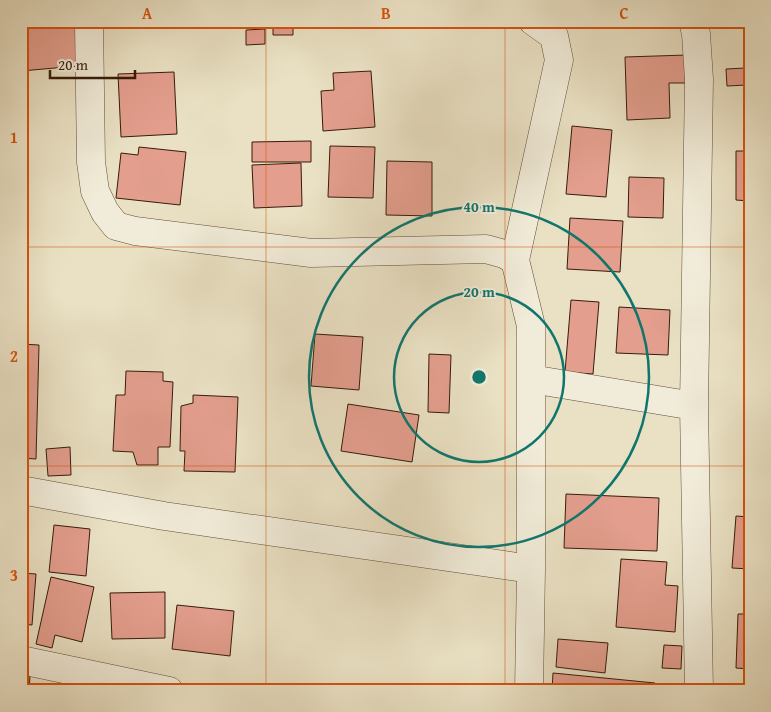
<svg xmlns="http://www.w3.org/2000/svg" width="771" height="712" viewBox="0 0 771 712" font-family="'Gentium Book Plus',serif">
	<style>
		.building { fill: #e39e8d; stroke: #361c0b }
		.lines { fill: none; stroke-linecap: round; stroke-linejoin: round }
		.street-casing { stroke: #634d39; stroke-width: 29 }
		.street { stroke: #f1ecd9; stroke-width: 28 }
		.grid { fill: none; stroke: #d6530c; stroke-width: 1; stroke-opacity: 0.55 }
		.ring { fill: none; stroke: #0f766e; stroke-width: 2.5 }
		.centre { fill: #0f766e; stroke: #f1ecd9; stroke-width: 2.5 }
		.ring-label { font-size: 15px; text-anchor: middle; font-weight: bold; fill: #0f766e; stroke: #f1ecd9; stroke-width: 4; stroke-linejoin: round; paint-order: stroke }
		.neatline { fill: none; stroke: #d6530c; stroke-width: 2 }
		.grid-label { font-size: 16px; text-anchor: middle; font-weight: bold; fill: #d6530c }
	</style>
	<rect width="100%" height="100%" fill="#eae1c4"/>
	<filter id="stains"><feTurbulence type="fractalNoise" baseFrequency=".004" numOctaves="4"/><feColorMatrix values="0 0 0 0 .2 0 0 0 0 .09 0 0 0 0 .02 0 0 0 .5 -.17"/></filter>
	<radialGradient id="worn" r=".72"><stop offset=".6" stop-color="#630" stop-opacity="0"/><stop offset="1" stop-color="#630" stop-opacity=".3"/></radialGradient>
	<!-- building -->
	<path class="building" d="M21,21H85L89,65L21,71Z
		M267,21H307H300V27H293V35H273V25L267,24Z
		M450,21H492V23H450Z
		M596,21H667V22L596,26Z
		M265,29V44L246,45V30Z
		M687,55L688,83H669L670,118L627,120L625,57Z
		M745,68L747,85L727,86L726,69Z
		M371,71L375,127L323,131L321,91L334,90L333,73Z
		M174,72L177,134L121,137L118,74Z
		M572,126L612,130L606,197L566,194Z
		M311,141V162H252V142Z
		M330,146L375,147L373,198L328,197Z
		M139,147L186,152L180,205L116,198L121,153L138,155Z
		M736,151H750V201L736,200Z
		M387,161L432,162V216L386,215Z
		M301,163L302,206L254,208L252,165Z
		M629,177L664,178L663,218L628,217Z
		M570,218L623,221L620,272L567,269Z
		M571,300L599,302L593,374L565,372Z
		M619,307L670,310L668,355L616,353Z
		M315,334L363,337L359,390L311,386Z
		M21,344L39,345L36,459L21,458Z
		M429,354L451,355L449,413L428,412Z
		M126,371L163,372V381L173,382L170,447H158V465H137L133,452L113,451L116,395H125Z
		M193,395L238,397L235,472L184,471L185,451H180L181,406L193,403Z
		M348,404L419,415L412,462L341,451Z
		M70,447L71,475L48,476L46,449Z
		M566,494L659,498L657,551L564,548Z
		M736,516L750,517V569L732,568Z
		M54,525L90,529L86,576L49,572Z
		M621,559L667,562L665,585L678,586L675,632L616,627Z
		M21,573L36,574L32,625L21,624Z
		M51,577L94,587L82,642L55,635L52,648L36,644Z
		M165,592V638L112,639L110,593Z
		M177,605L234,611L230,656L172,649Z
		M738,614H750V669L736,668Z
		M558,639L608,643L605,673L556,667Z
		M664,645L682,646L681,669L662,668Z
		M553,673L655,683V691H552Z
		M21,675L30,676L29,691H21Z"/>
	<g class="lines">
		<defs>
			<path id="street" d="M89,21L91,162L95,191L105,212L116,226L135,231L311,253L486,249L504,254L515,260
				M693,21L696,34L699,79L694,406L699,691
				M531,379L694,406
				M21,490L164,516L531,569
				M21,660L169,691
				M529,691L531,569V326L515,260L559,60L554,36L533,21"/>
		</defs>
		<!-- street casing -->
		<use href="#street" class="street-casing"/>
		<!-- street -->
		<use href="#street" class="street"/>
	</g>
	<!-- grid -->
	<path class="grid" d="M266,21V691M505,21V691M21,247H750M21,466H750"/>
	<!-- distance rings -->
	<g class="ring">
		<circle cx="479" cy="377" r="85"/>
		<circle cx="479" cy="377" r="170"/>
	</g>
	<circle cx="479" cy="377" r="8" class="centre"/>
	<g class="ring-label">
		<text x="479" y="212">40 m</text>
		<text x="479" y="297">20 m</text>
	</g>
	<!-- margin -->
	<rect width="771" height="712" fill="none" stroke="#eae1c4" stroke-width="55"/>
	<!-- scale -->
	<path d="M50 70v8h85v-8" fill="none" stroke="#361c0b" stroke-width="2.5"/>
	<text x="58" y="70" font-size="15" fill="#361c0b" stroke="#f1ecd9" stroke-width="4" paint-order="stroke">20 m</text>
	<rect x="28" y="28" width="716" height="656" class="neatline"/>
	<g class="grid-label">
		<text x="147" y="19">A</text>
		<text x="386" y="19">B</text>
		<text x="624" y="19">C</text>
		<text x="14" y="143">1</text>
		<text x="14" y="362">2</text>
		<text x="14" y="581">3</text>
	</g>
	<rect width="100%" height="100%" filter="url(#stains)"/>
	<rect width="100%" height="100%" fill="url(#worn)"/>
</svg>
